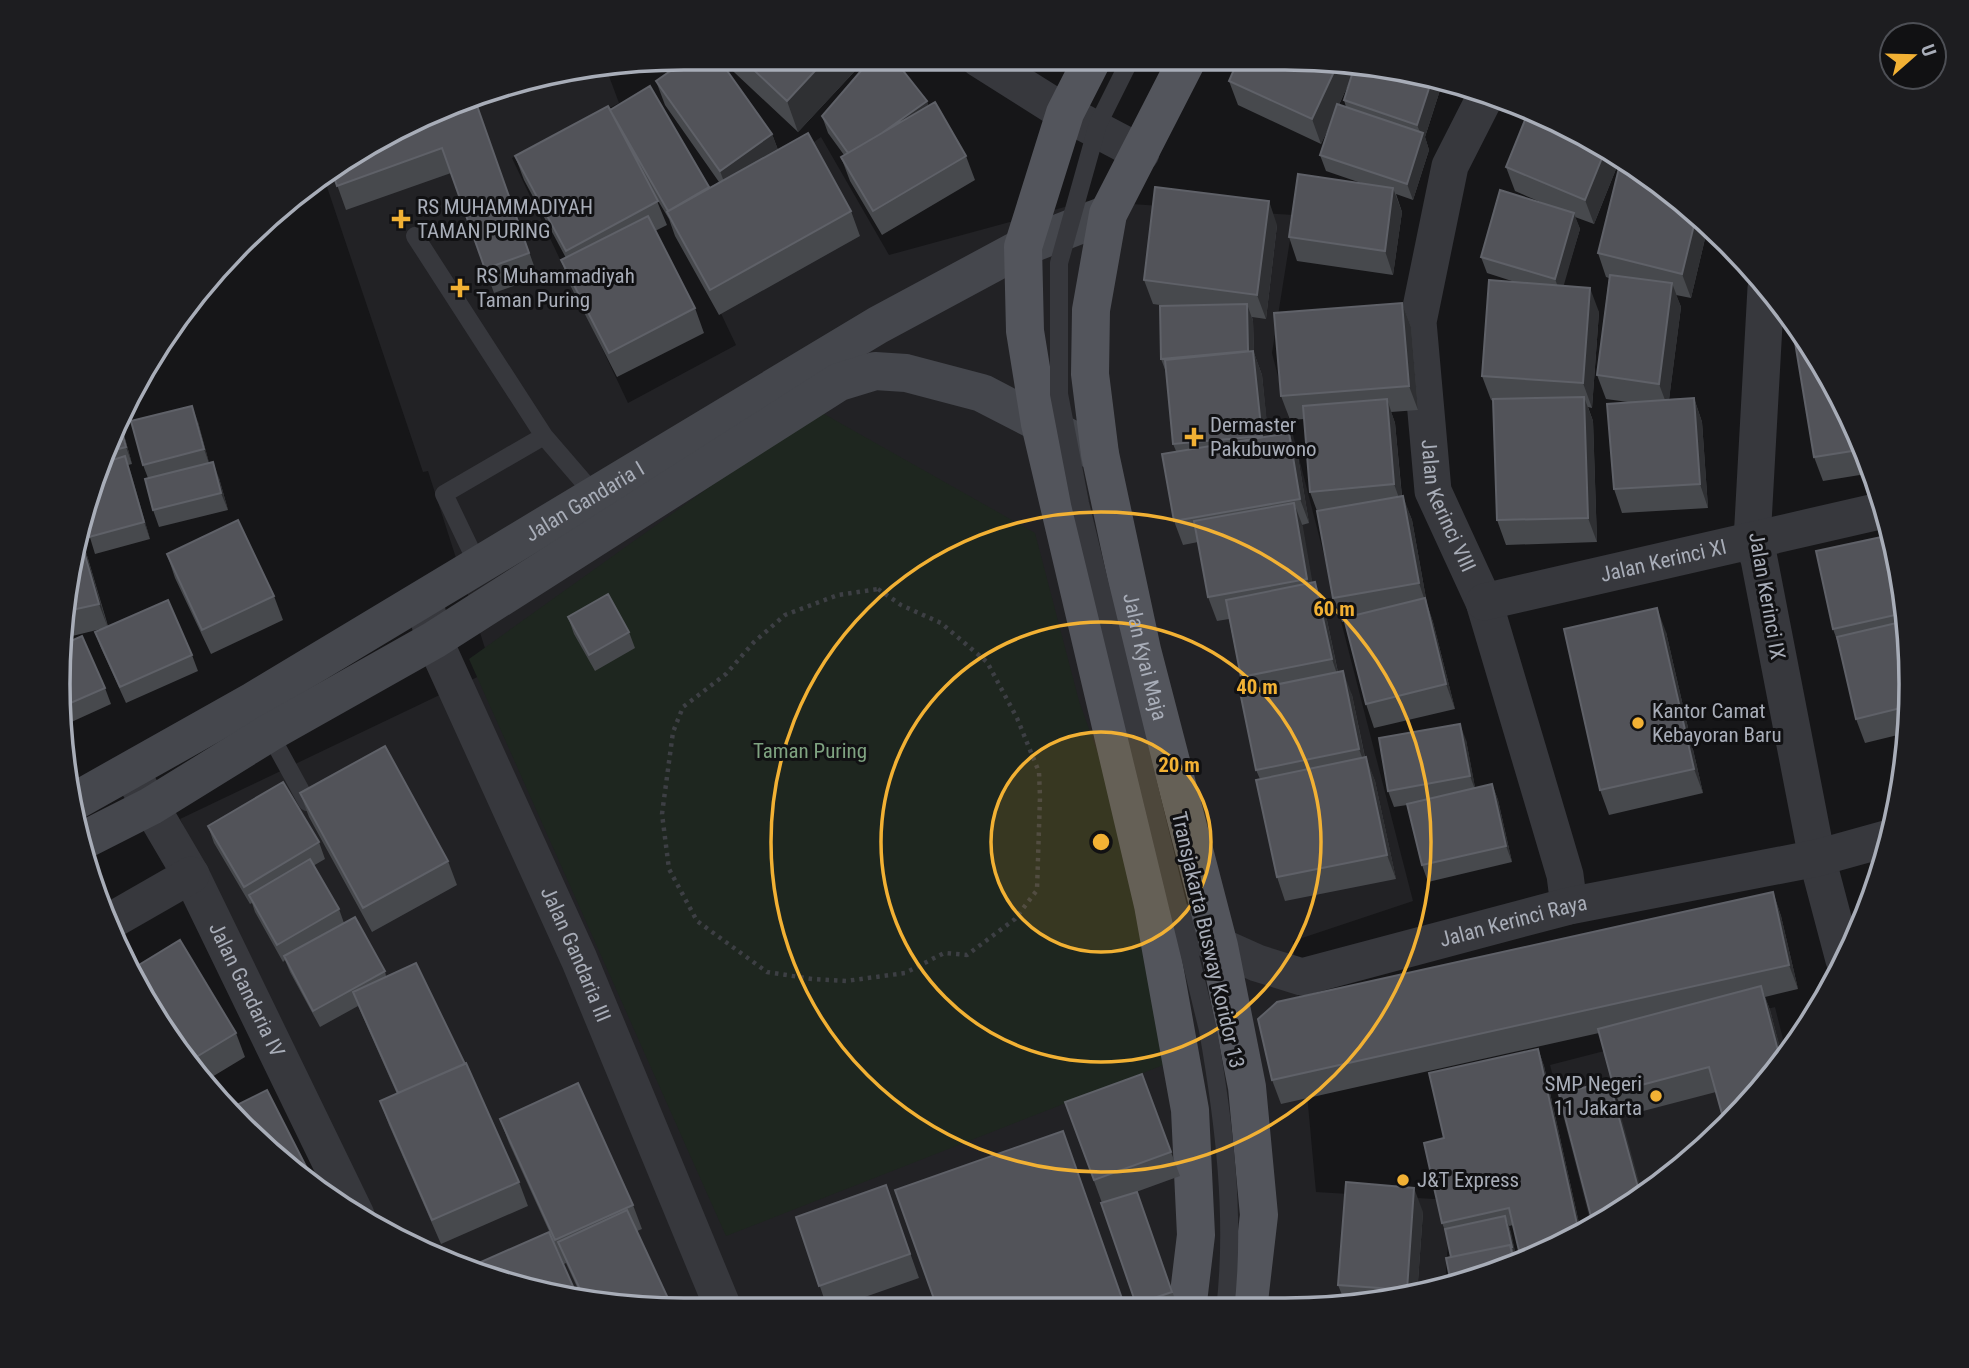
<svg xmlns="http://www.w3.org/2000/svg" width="1969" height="1368" viewBox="0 0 1969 1368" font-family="'Roboto Condensed',sans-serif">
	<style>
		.built { fill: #222225 }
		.green { fill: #1e261f }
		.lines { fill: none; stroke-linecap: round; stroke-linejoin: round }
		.path { stroke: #3d3f44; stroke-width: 4.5; stroke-dasharray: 3.5 5; stroke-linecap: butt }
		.service { stroke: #37383d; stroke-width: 18 }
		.minor { stroke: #37383d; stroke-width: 37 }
		.secondary { stroke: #45474d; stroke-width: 38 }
		.primary { stroke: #53555c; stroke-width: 38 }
		.service-bridge { stroke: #37383d; stroke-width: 18 }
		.wall { fill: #47494d; fill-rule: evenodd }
		.shaded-wall { fill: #2f3033 }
		.building { fill: #525359; stroke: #5f6168; stroke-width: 2 }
		.ring { fill: none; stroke: #f2b134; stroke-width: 3.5 }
		.poi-dot { fill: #f2b134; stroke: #111113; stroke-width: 2.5 }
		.labels { text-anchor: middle; stroke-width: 6; stroke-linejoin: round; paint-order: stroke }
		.poi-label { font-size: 21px; fill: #a8adb8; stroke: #111113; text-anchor: start }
		.street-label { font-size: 21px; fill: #a8adb8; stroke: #111113 }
		.park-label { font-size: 21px; fill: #7fa381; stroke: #111113 }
		.rim { fill: none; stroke: #a8adb8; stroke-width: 3.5 }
		.centre { fill: #f2b134; stroke: #111113; stroke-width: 3.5 }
		.ring-label { font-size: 21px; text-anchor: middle; font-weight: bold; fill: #f2b134; stroke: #111113; stroke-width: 6; stroke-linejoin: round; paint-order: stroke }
	</style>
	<rect width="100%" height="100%" fill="#161618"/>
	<!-- built -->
	<path class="built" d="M606,68L619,103L512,158L628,403L736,345L683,234L821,137L889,255L1087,201L1294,215L1272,353L1413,901L1293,941L1316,1192L1451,1200L1445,1285L1407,1298L1285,1310H684L561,1298L444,1262L378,1227L180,819L492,670L428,471L423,472L323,175L336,163L522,79Z
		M1775,1007L1787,1055L1728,1127L1591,1225L1550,1065Z"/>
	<!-- green -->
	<path class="green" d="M817,410L1035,533L1079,701L1143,879L1171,1062L726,1236L469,659Z"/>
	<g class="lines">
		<!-- path -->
		<path class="path" d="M878,589L901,605L941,623L987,662L1017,718L1039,772L1040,797L1037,890L1015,919L967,955L944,953L905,973L846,981L812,979L767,972L697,921L669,869L662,814L673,732L683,707L726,674L754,642L785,615L838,595Z"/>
		<!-- service -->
		<path class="service" d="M415,236L544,436L594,494
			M478,565L444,494L544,436
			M267,729L307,802"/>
		<!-- minor -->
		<g class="minor">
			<path d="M978,58L1065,113L1141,153"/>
			<path id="s1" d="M1484,99L1450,166L1418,322L1433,491L1484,602L1565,875L1569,906"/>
			<path d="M1766,288L1752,541L1759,559L1817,858L1844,960"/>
			<path id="s2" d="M424,599L434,640L579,959L724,1310"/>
			<path id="s3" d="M1484,602L1884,510"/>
			<path id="s4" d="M130,771L191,875L356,1215"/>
			<path id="s5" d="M1153,905L1219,946L1257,963L1302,977L1569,906L1817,858L1889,838"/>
			<path d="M109,922L191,875"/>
		</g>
		<!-- secondary -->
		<g class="secondary">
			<path id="s6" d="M70,804L253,701L878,325L1023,247L1108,214"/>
			<path d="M82,841L151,806L269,733L434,640L839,382L875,371L906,373L982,393L1100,454"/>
		</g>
		<!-- primary -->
		<g class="primary">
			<path d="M1093,58L1065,113L1023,247L1025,331L1040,424L1153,905L1190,1110L1196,1235L1187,1310"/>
			<path id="s7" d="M1188,58L1108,214L1091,310L1090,374L1100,454L1142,650L1219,946L1247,1087L1259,1215L1248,1310"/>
		</g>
		<!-- service-bridge -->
		<path class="service-bridge" d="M1131,58L1098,124L1059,263V394L1080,503L1208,1030C1224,1122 1236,1217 1225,1310"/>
	</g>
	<!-- wall -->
	<path class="wall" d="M719,58H867L798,132Z
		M1407,70L1454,88L1453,91L1440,86L1441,87L1425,137L1429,150L1413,200L1396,194L1402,212L1393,275L1297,261L1289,237L1364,184L1326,171L1320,155L1332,120L1321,144L1238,105L1229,81ZM1351,78L1344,100L1346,107L1339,105Z
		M656,81L772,134L778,150L851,211L860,236L719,315L675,236L669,219L654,194L667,225L655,231L695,308L704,333L617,377L570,285L561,260L566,258L524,180L515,156L610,110L709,188L719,182L665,105Z
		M475,100L538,277L494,293L451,173L346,210L331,168Z
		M927,101L928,106L966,156L975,180L882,235L850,181L841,157L844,155L828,133L822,116Z
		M1598,141L1620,159L1594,224L1575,217L1580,229L1563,285L1599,312L1592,408L1588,407L1593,421L1597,542L1506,545L1497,520L1493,401L1491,400L1482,376L1515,282L1487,273L1481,257L1545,204L1515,191L1506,167Z
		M1277,225L1266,319L1252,317L1253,321L1254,353L1262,375L1268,436L1289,433L1298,457L1309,523L1302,525L1312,583L1324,606L1338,672L1352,695L1365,757L1375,781L1396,879L1285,901L1277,877L1260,779L1256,770L1246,691L1241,677L1229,619L1217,621L1208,597L1198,542L1183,545L1174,521L1176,451L1173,444L1166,372L1161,359L1167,306L1153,304L1144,280Z
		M1708,226L1691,298L1676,295L1681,307L1669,399L1694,398L1702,422L1708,508L1622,513L1614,489L1628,402L1606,399L1597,375L1609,278L1606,277L1598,253Z
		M1402,303L1411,327L1418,410L1391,412L1395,423L1402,496L1412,520L1427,604L1433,622L1455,709L1374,728L1366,704L1345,622H1342L1333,598L1317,511L1310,492L1304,419L1290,420L1281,396Z
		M120,420L132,464L128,465L150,539L95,554L85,521L106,444Z
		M198,422L209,463L219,478L228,510L159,527L153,510L148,478L143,465Z
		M1864,445L1872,473L1823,481L1814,457Z
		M81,535L108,626L192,655L198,671L126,703L101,648L95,632L101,629L64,638L63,603Z
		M167,554L274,596L283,620L211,654L175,578Z
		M1899,562L1911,684L1906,733L1865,743L1856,719L1838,643L1833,629Z
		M568,617L629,632L635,648L595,671L574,634Z
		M1666,632L1703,793L1609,815L1600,790Z
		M64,644L105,688L111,704L67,724Z
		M1466,740L1475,788L1492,784L1498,800L1512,862L1428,882L1422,865L1407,805L1394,807L1388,791Z
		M300,793L448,861L457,885L372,932L309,817Z
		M208,826L319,842L325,859L313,866L339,909L344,923L385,971L386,976L519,1182L528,1206L441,1244L389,1125L380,1101L397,1094L358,1006L320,1027L290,972L285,960L283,962L255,912L252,903L250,904L214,843Z
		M1773,892L1781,916L1798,989L1765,997L1770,1010L1783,1060L1728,1127L1716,1092L1624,1116L1615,1092L1599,1033L1281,1104L1272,1080Z
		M129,971L236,1033L245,1057L207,1080Z
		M1538,1049L1544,1066L1581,1232L1562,1245L1513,1225L1509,1226L1517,1261L1451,1283V1257L1446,1233L1442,1223L1444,1138Z
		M1142,1074L1180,1176L1136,1192H1137L1178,1308L1172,1310H1138L1102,1203L1065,1102Z
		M500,1119L633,1205L642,1229L637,1231L673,1309L583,1300L566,1263L564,1264L509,1143Z
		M886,1185L919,1278L828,1310L796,1217Z
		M1423,1212L1417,1295L1407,1298L1328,1306L1344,1300L1338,1285Z"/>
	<!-- shaded-wall -->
	<path class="shaded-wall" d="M827,58H867L798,132L787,101Z
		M1338,63L1357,65L1321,144L1312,119Z
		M1432,79L1439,82L1441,87L1425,137L1429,150L1413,200L1407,184L1422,137L1417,125Z
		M927,101L933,118L850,156Z
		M772,134L781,158L729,195L720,171Z
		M1606,148L1620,159L1594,224L1585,200Z
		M1393,188L1402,212L1393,275L1385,251Z
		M1269,201L1277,225L1266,319L1257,295Z
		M1574,213L1580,229L1561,295L1555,279Z
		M1696,217L1708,226L1691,298L1682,274Z
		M1672,283L1681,307L1668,408L1659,384Z
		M1590,288L1599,312L1592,408L1583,383Z
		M1402,303L1411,327L1418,410L1409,386Z
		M1247,304L1253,321L1254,353L1262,375L1271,460L1262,436L1248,357Z
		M1584,397L1593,421L1597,542L1588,518Z
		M1694,398L1702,422L1708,508L1700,484Z
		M1387,399L1395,423L1403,509L1394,484Z
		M192,406L198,422L210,466L204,449Z
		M120,420L132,464L126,447L119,422Z
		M1289,433L1298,457L1309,523L1300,499Z
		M125,456L131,473L150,539L144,522Z
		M213,462L219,478L228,510L221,493Z
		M1403,496L1412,520L1427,604L1433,622L1455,709L1446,684L1426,604L1419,583Z
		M1294,503L1303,527L1316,603L1307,579Z
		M81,535L108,628L99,604L80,538Z
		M1315,582L1324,606L1340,683L1332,659Z
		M1657,608L1666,632L1703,793L1694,769Z
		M1343,671L1352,695L1368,773L1359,749Z
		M1460,724L1466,740L1476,792L1470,776Z
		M1366,757L1375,781L1396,879L1387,855Z
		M1492,784L1498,800L1512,862L1506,846Z
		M1773,892L1781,916L1798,989L1789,965Z
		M1761,986L1770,1010L1783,1060L1781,1062Z
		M1538,1049L1544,1066L1581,1232L1579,1233Z
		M1609,1081L1618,1105L1641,1189L1639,1191Z
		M1414,1188L1423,1212L1417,1295L1409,1297L1407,1290Z
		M1505,1216L1511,1232L1517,1261L1512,1247Z"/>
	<!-- building -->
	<path class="building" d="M689,58H718L772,134L720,171L656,81Z
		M741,58H827L787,101Z
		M872,58H893L927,101L882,133L848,153L822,116Z
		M1239,58H1285L1338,63L1312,119L1229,81Z
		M1355,65L1407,70L1432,79L1417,125L1344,100Z
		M650,86L709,187L668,211L610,110Z
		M475,100L529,253L485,269L442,148L337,186L331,168L336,163Z
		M935,102L966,156L873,211L841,157Z
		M1337,104L1423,133L1407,184L1320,155Z
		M608,106L658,201L566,251L515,156Z
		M1527,115L1598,141L1606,148L1585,200L1506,167Z
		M808,133L851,211L710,290L667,212Z
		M1621,160L1696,217L1682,274L1598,253Z
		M1298,174L1393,188L1385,251L1289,237Z
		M1155,187L1269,201L1257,295L1144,280Z
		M1500,190L1574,213L1555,279L1481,257Z
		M648,216L695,308L609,353L561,260Z
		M1610,275L1672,283L1659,384L1597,375Z
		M1489,280L1590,288L1583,383L1482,376Z
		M1402,303L1409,386L1281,396L1274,313Z
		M1247,304L1248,351L1161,359L1160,306Z
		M1791,318L1806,336L1865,449L1814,457Z
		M1253,351L1262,436L1173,444L1165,360Z
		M1584,397L1588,518L1497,520L1493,399Z
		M1694,398L1700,484L1614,489L1607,404Z
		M1387,399L1394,484L1310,492L1303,406Z
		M192,406L204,449L143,465L131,421Z
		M119,422L126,447L103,453L106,444Z
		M1289,433L1300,499L1174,521L1162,454Z
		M125,456L144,522L89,537L85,521L100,464Z
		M213,462L221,493L153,510L145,479Z
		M1403,496L1419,583L1333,598L1317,511Z
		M1294,503L1307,579L1208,597L1194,521Z
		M238,520L274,596L202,630L167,554Z
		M1891,535L1899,562L1904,613L1833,629L1816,551Z
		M80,538L99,604L63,612V603Z
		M1315,582L1332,659L1241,677L1226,600Z
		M608,594L629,632L589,655L568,617Z
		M1425,598L1446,684L1366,704L1344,618Z
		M168,600L192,655L120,687L95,632Z
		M1657,608L1694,769L1600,790L1564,629Z
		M1905,621L1911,684L1909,706L1856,719L1837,637Z
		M82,636L105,688L66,705L64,644Z
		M1343,671L1359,749L1256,770L1240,692Z
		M1460,724L1470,776L1388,791L1379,738Z
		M385,746L448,861L363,908L300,793Z
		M1366,757L1387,855L1277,877L1256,780Z
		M283,782L319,842L244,887L208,826Z
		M1492,784L1506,846L1422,865L1407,804Z
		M310,859L339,909L277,945L249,895Z
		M1773,892L1789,965L1272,1080L1258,1019L1277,1002Z
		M355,917L385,971L313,1011L284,956Z
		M180,940L236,1033L193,1059L129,971Z
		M416,963L465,1064L398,1093L353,992Z
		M1761,986L1781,1062L1728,1127L1726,1128L1709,1067L1615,1092L1598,1029Z
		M1538,1049L1579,1233L1562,1245L1521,1259L1509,1208L1442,1223L1424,1143L1444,1138L1429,1073Z
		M466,1063L519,1182L432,1220L380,1101Z
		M1142,1074L1171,1152L1094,1180L1065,1102Z
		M1609,1081L1639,1191L1593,1224L1559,1094Z
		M578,1083L633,1205L555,1240L500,1119Z
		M267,1090L318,1190L241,1127L229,1109Z
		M1063,1131L1126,1310H938L895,1190Z
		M1346,1182L1414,1188L1407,1290L1338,1285Z
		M886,1185L910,1254L819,1286L796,1217Z
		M1137,1192L1172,1292L1136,1304L1101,1203Z
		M627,1210L673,1309L585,1300L558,1242Z
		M1505,1216L1512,1247H1511L1510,1245L1451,1257L1445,1229Z
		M549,1232L579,1300L561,1298L465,1269Z
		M1510,1245L1514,1262L1451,1283L1446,1258Z
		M1329,1297L1361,1303L1328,1306Z"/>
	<!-- distance rings -->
	<circle cx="1101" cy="842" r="110" fill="#f2b134" fill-opacity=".12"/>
	<g class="ring">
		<circle cx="1101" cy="842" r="110"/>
		<circle cx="1101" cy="842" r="220"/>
		<circle cx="1101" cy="842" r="330"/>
	</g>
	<!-- markers -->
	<g class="poi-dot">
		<path d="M397.5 208.5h7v7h7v7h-7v7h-7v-7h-7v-7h7z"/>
		<path d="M456.5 277.5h7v7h7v7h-7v7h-7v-7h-7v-7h7z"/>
		<path d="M1190.5 426.5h7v7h7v7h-7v7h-7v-7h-7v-7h7z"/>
		<circle cx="1638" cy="723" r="7"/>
		<circle cx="1656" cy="1096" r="7"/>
		<circle cx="1403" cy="1180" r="7"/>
	</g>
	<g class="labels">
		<!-- poi labels -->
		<g class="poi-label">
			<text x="417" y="214">RS MUHAMMADIYAH<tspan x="417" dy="24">TAMAN PURING</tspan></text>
			<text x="476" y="283">RS Muhammadiyah<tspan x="476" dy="24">Taman Puring</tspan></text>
			<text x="1210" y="432">Dermaster<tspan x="1210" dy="24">Pakubuwono</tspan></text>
			<text x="1652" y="718">Kantor Camat<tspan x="1652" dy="24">Kebayoran Baru</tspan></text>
			<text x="1642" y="1091" text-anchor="end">SMP Negeri<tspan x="1642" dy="24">11 Jakarta</tspan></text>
			<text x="1417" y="1187">J&amp;T Express</text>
		</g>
		<!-- street labels -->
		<g class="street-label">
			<text dy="7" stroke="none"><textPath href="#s6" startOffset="597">Jalan Gandaria I</textPath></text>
			<text dy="7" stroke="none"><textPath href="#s1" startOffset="422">Jalan Kerinci VIII</textPath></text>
			<text dy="7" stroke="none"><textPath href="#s3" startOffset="184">Jalan Kerinci XI</textPath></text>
			<text transform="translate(1767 596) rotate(80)" y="7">Jalan Kerinci IX</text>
			<text dy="7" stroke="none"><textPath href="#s7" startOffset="625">Jalan Kyai Maja</textPath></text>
			<text dy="7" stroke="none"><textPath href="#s5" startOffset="385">Jalan Kerinci Raya</textPath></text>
			<text transform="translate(1208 940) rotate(77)" y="7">Transjakarta Busway Koridor 13</text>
			<text dy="7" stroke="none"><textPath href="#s2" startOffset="387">Jalan Gandaria III</textPath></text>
			<text dy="7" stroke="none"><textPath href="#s4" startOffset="248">Jalan Gandaria IV</textPath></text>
		</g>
		<!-- park labels -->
		<g class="park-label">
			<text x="810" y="758">Taman Puring</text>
		</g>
	</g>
	<!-- crop -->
	<path d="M0 0H1969V1368H0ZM684 70H1285A614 614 0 0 1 1899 684V684A614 614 0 0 1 1285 1298H684A614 614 0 0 1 70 684V684A614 614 0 0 1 684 70Z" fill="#1d1d20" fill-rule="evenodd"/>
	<path class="rim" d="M684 70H1285A614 614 0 0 1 1899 684V684A614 614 0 0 1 1285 1298H684A614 614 0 0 1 70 684V684A614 614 0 0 1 684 70Z"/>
	<circle cx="1101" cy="842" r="10" class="centre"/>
	<g class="ring-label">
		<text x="1334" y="616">60 m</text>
		<text x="1257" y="694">40 m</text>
		<text x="1179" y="772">20 m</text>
	</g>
	<!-- north arrow -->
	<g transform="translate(1913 56) rotate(70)"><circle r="33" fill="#111113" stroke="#4d4f55" stroke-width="2"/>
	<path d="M0-5L12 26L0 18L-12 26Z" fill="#f2b134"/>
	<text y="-10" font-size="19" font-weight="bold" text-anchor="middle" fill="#a8adb8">U</text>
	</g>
</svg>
